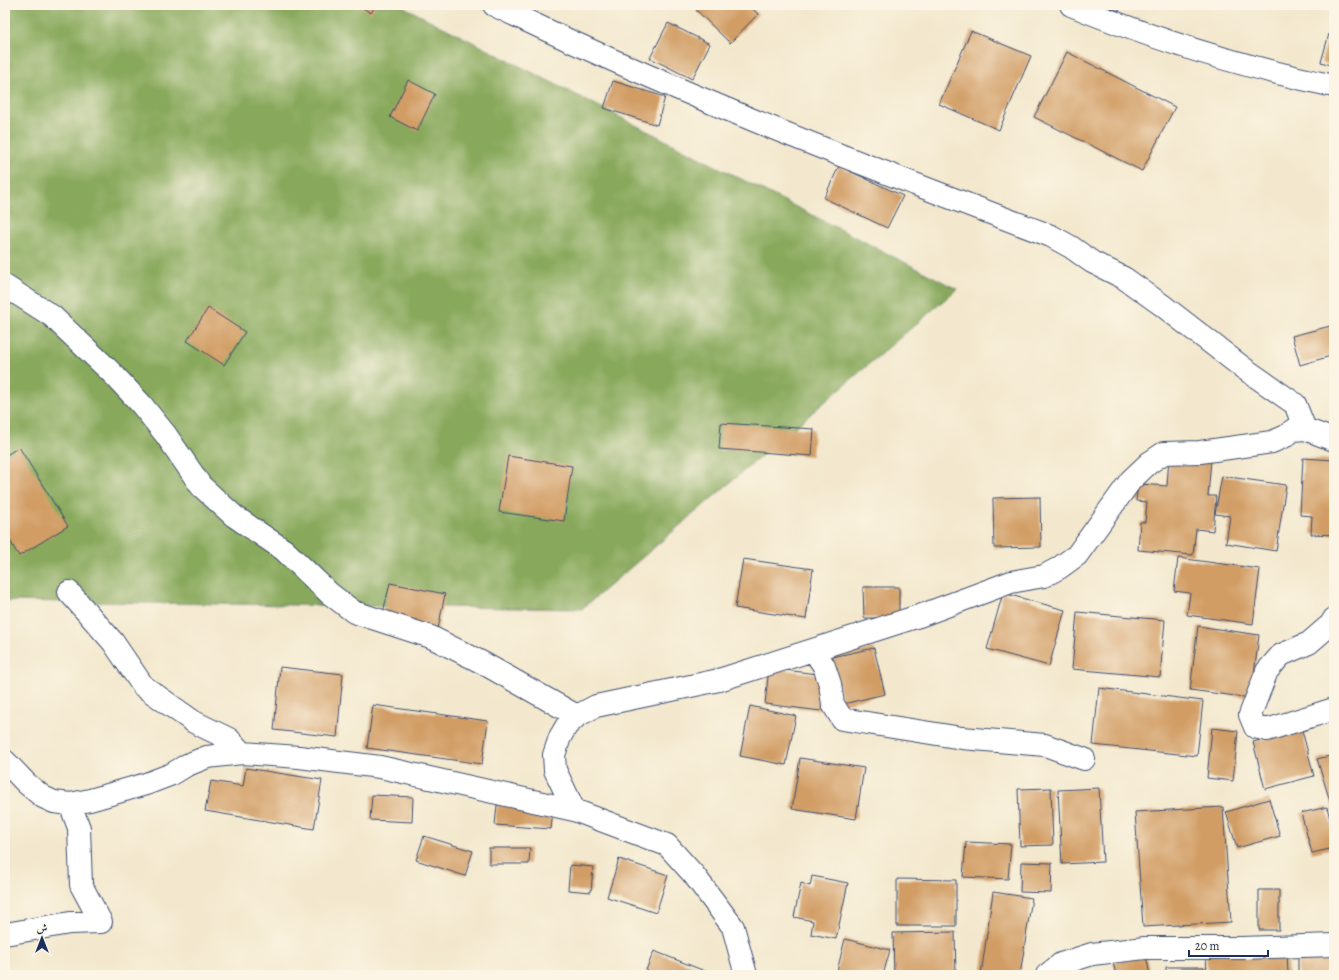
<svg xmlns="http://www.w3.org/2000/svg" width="1339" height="980" viewBox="0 0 1339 980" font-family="Alegreya,Amiri,serif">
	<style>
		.forest { fill: #88a95c; stroke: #526c5d }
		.building { fill: #d19d65 }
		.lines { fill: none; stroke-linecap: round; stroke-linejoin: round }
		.minor-casing { stroke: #3b4b6f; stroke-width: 24 }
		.major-casing { stroke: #3b4b6f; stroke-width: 24 }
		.minor { stroke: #fff; stroke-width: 22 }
		.major { stroke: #fff; stroke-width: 22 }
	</style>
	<rect width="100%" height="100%" fill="#fcf5e5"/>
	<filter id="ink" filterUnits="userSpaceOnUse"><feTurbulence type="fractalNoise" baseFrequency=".025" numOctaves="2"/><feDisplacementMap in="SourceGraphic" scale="8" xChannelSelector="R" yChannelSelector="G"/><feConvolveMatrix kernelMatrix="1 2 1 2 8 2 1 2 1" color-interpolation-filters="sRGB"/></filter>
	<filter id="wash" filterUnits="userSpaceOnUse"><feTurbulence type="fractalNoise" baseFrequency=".012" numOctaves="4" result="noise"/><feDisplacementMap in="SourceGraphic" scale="16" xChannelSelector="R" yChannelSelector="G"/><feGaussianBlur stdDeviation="0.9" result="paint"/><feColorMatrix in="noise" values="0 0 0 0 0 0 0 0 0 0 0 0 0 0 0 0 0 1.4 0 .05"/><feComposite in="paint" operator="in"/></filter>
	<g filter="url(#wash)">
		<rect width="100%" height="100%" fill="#f3e8cd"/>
		<!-- forest -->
		<path class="forest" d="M5,5H400L957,289L582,609L5,601Z"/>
		<g id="blocks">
			<!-- building -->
			<path class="building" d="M358,5H376L371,13Z
				M701,5H749L758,14L730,43L696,10Z
				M1105,5H1122L1119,11Z
				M668,23L710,44L692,79L650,58Z
				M971,31L1031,56L999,130L939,104Z
				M1329,34L1334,36V66L1321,62Z
				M1067,52L1175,107L1142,171L1034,117Z
				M408,80L435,94L417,131L390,117Z
				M613,81L665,97L657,125L604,108Z
				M839,166L903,196L887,228L824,198Z
				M5,185L9,187L5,195Z
				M208,308L245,332L224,365L187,341Z
				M1334,325V355L1300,365L1292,336Z
				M721,423L814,429L812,456L719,449Z
				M19,447L68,526L19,556L5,533V456Z
				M508,456L572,466L564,521L499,512Z
				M1169,457L1211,460L1208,496H1216L1213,531L1196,529L1193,555L1138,550L1140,522H1145L1147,502L1136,501L1138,484L1167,486Z
				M1303,458L1334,460V535L1311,534L1312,516L1300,515Z
				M1222,476L1286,485L1276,551L1226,543L1230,516L1215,514Z
				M1040,497L1041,547L994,548L993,498Z
				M1178,558L1260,569L1253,624L1187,615L1190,593L1174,591Z
				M743,559L813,569L806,619L735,608Z
				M390,583L445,594L438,629L382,617Z
				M863,587H899V618H864Z
				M1003,593L1065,610L1049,666L987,649Z
				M1077,612L1165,620L1160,677L1072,669Z
				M1198,626L1259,635L1251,698L1190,690Z
				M874,648L885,694L843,704L832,657Z
				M280,667L343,674L337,737L274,730Z
				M769,668L825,675L821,711L765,704Z
				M1099,688L1203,701L1197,756L1093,745Z
				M373,705L488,721L482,764L367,748Z
				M750,706L796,716L786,765L740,756Z
				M1212,728L1238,731L1233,781L1207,778Z
				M1302,730L1314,776L1265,789L1253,742Z
				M1334,755V814L1317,759Z
				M800,758L864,768L856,819L792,809Z
				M246,768L322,780L314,829L205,811L211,781L243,786Z
				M1051,788L1053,845L1020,846L1018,789Z
				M1099,788L1103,862L1062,864L1058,790Z
				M372,795L413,797L412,822L370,820Z
				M1269,799L1280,836L1237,848L1226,812Z
				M497,805L553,809L551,829L495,825Z
				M1223,807L1231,922L1143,927L1135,812Z
				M1327,807L1334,835V848L1312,853L1301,813Z
				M424,836L473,851L465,876L416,860Z
				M966,842L1011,844L1008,879L963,877Z
				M489,848H530L529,864H489Z
				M619,859L668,875L656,913L607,897Z
				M1021,862L1052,863L1051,893L1020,892Z
				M570,865L593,867L591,892L568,890Z
				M812,876L848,883L836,939L811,934L813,921L794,917L801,883L810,886Z
				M897,879L956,880V926H897Z
				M1259,890H1279V930H1259Z
				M993,892L1032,898L1020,975H981Z
				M955,932L956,975H894L893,933Z
				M845,939L890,950L883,975H836Z
				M1298,947H1334V975H1298Z
				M654,951L715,975H644Z
				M1287,951L1288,975H1207L1206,955Z
				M1146,956L1150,975H1116L1113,962Z
				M1166,967H1204V975H1166Z"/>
		</g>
	</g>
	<g filter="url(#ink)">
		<use href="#blocks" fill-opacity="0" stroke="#3b4b6f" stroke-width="1"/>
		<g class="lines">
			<defs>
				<path id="minor" d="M494,5C675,93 863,165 1051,236L1071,247L1092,262L1124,278L1162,305L1242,367L1295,404L1305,429L1293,430L1286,436L1272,442L1200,452L1164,453L1149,463L1131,480L1077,555L1059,568L1044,576L1011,582L922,615L719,680L596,706L577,716L567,725L560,737L554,755L555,770L574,810L667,845L694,875L733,927L746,975
					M5,286L52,316L113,374L141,404L166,435L201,486L234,516L284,550L329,593L354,612L431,637L481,662L577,716
					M1305,429L1334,440
					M69,592L113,642L143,686L194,722L229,739L242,753
					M1334,619L1331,624L1309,643L1281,655L1267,671L1250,715L1255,727L1267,730L1334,709
					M814,651L824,666L830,684L833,704L842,719L962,738L1045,745L1084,759
					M5,761L26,783L43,797L54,802L70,804L90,800L146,784L172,774L187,765L207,757L242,753L299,757L380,767L574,810
					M5,934L70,923L101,922L81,885L79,828L70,804"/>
				<path id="major" d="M1071,5C1155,40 1244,67 1334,86
					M1047,975L1061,964L1092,954L1145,948H1242L1334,945"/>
			</defs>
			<!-- minor casing -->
			<use href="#minor" class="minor-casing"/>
			<!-- major casing -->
			<use href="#major" class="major-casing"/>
			<!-- minor -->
			<use href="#minor" class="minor"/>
			<!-- major -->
			<use href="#major" class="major"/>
		</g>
	</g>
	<!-- margin -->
	<rect width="1339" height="980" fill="none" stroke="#fcf5e5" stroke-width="20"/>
	<!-- north arrow -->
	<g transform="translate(42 938)" stroke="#fcf5e5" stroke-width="3" paint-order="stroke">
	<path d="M0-3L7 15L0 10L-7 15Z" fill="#1b2f5e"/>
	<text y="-6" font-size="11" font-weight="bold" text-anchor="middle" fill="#1b2f5e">ش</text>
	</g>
	<!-- scale -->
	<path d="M1189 950v6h79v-6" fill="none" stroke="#1b2f5e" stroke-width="2"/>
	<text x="1195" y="950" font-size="12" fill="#1b2f5e" stroke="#fcf5e5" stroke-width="3" paint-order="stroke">20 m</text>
</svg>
